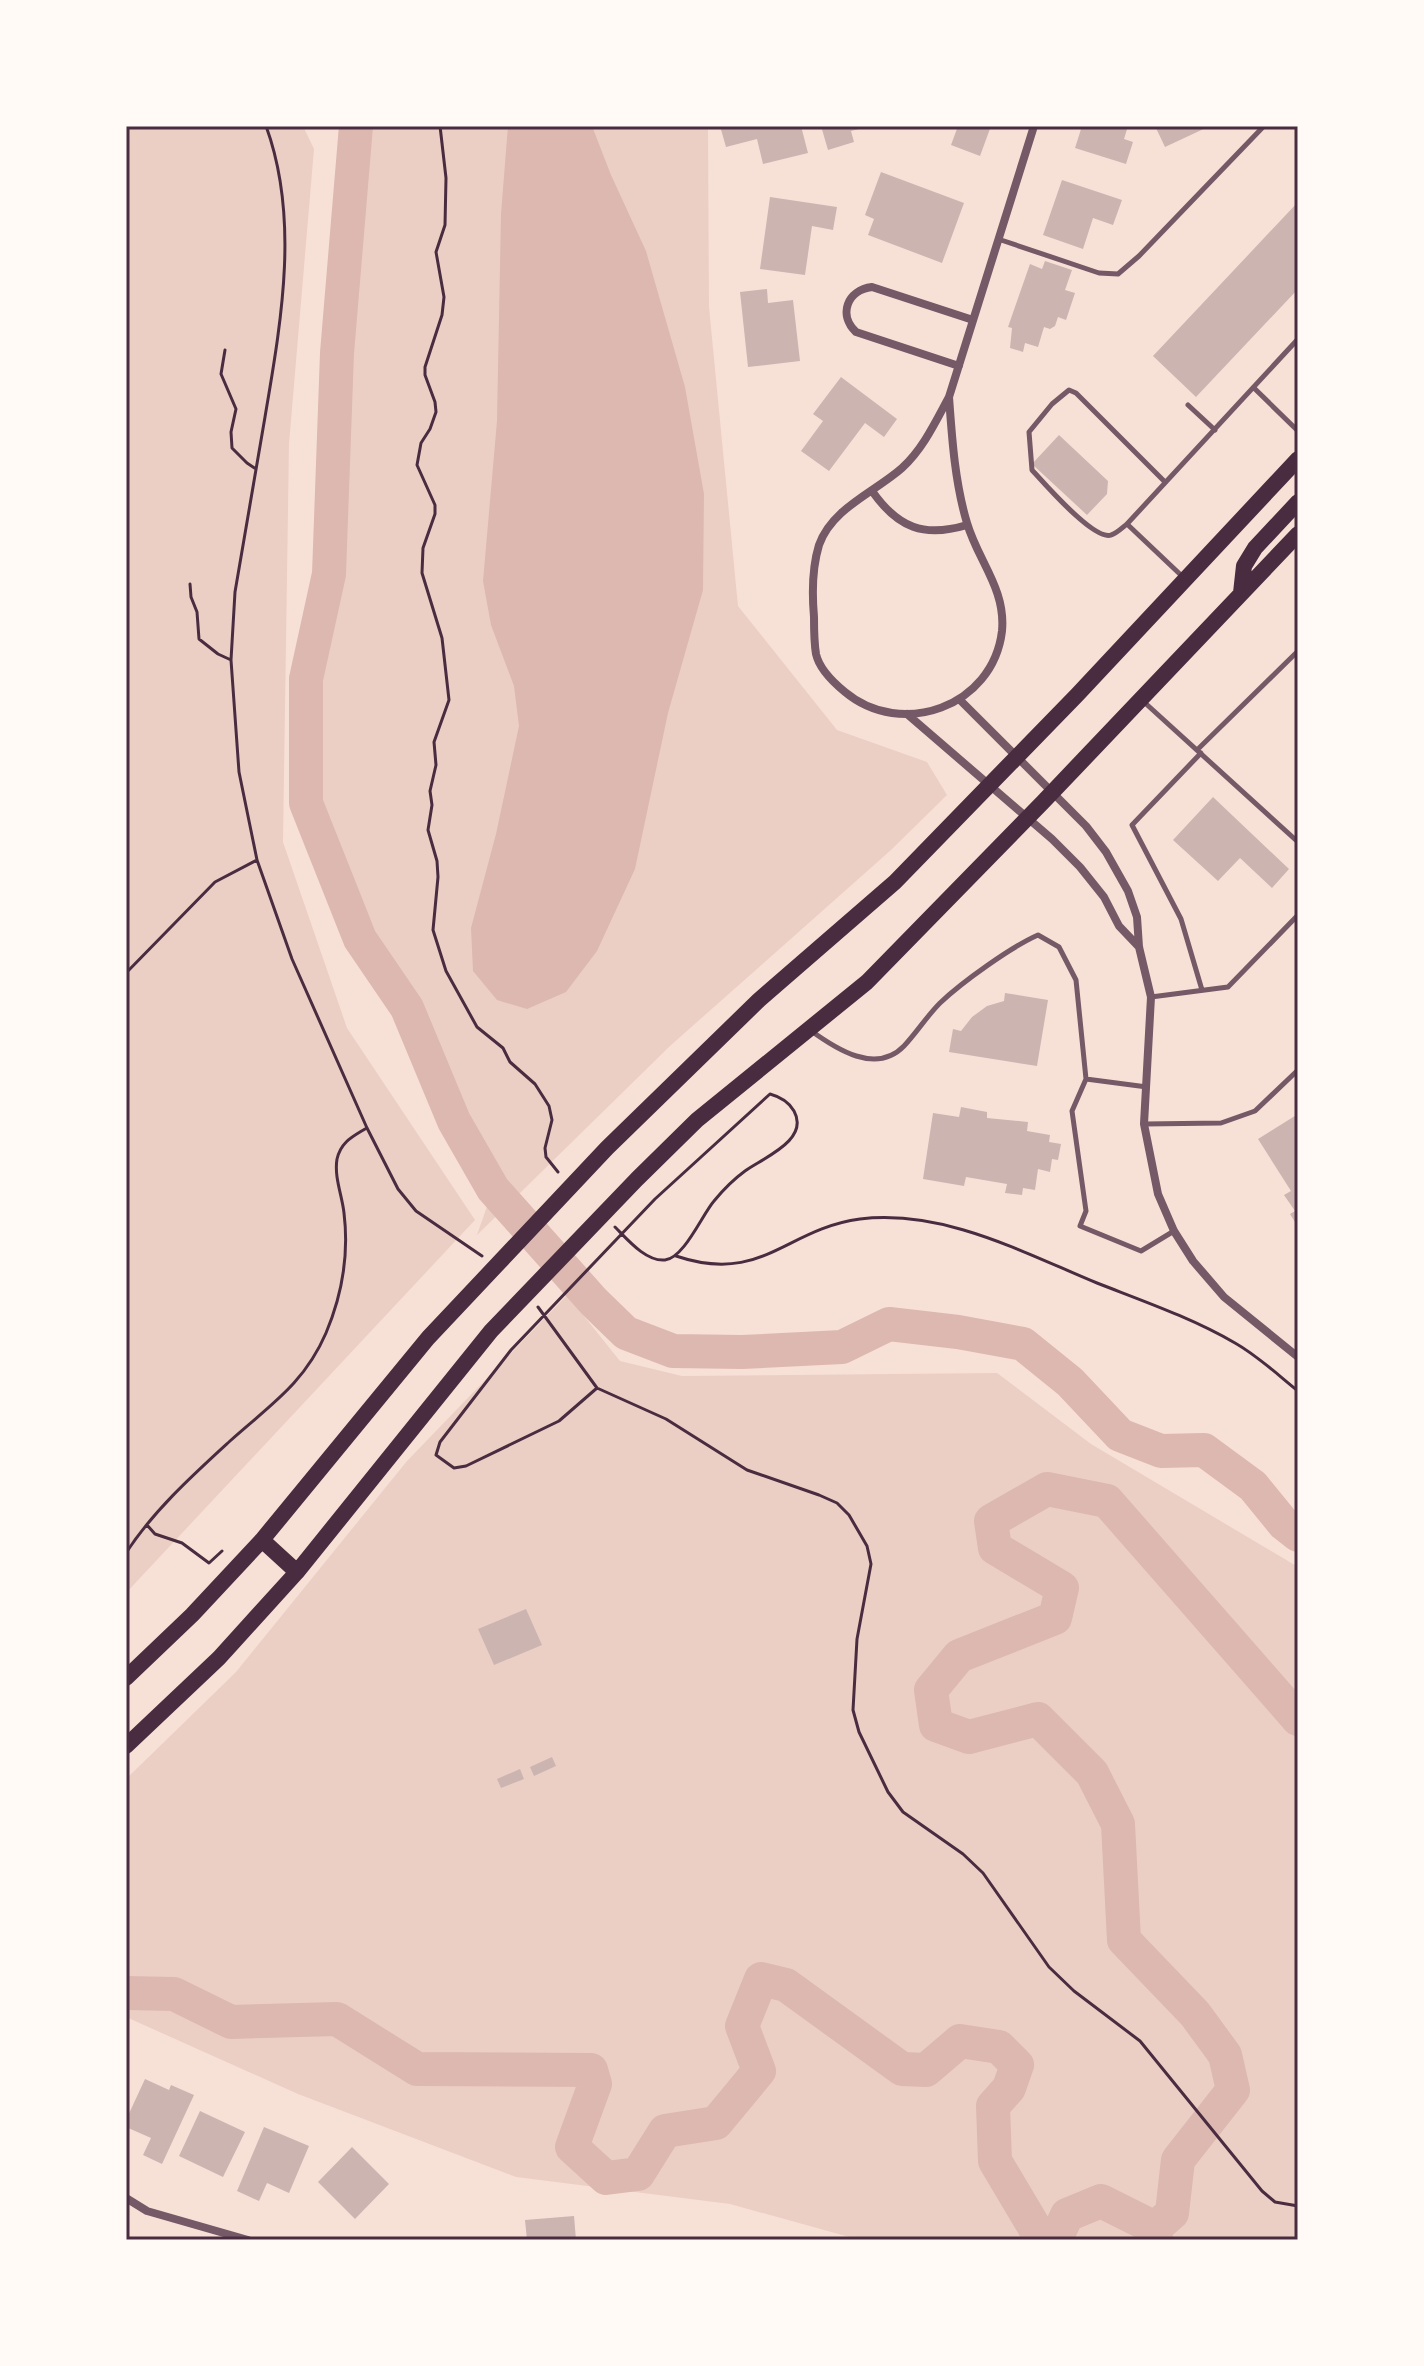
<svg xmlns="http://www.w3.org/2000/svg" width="1424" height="2366" viewBox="0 0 1424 2366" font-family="'PT Sans',sans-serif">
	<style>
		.green { fill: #ebcfc5 }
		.water { fill: #dcb8b0 }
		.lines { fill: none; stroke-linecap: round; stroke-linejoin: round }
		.canal { stroke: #dcb8b0; stroke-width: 20 }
		.river { stroke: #dcb8b0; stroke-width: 34 }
		.building { fill: #ccb4b1 }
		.path { stroke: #4a2c40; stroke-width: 3 }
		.service { stroke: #755966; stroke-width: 5 }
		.minor { stroke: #755966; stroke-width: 8 }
		.primary { stroke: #4a2c40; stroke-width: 16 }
		.neatline { fill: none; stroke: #4a2c40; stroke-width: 3 }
	</style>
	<rect width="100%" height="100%" fill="#f7e1d7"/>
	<!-- green -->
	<path class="green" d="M126,126H303L314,149L289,444L283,842L347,1028L475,1220L126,1593Z
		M356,126H708L709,307L738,606L837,730L927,762L947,795L891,850L670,1046L477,1235L493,1189L454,1121L407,1008L360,939L306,803V679L329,574L337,353Z
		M567,1295L620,1361L682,1376L997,1373L1091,1444L1298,1567V2240H860L730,2204L516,2177L298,2094L126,2017V1779L236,1672L407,1461Z"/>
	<!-- water -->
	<path class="water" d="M508,126H592L611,175L646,251L685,387L704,494L703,590L668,713L635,869L597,951L566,992L527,1009L497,1000L473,971L471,928L496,834L519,726L514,686L491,625L483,581L497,421L501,214Z"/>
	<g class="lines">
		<!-- canal -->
		<path class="canal" d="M1155,2228L1164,2240"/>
		<!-- river -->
		<path class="river" d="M356,126L337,353L329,574L306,679V803L360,939L407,1008L454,1121L493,1189L594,1302L626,1333L673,1351L742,1352L842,1347L889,1324L958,1332L1023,1344L1070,1382L1120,1435L1161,1451L1204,1450L1253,1486L1284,1524L1298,1535
			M126,1993L174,1994L231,2022L337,2019L417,2069L591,2070L595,2084L572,2147L606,2178L638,2174L665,2131L716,2123L759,2071L742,2026L761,1979L786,1985L902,2069L926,2070L960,2041L999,2047L1017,2065L1009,2088L993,2106L995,2161L1036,2230L1056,2239L1067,2215L1101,2201L1155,2228L1172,2213L1178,2160L1233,2090L1225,2055L1195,2014L1124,1940L1118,1824L1092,1773L1038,1719L969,1737L936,1725L931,1690L959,1656L1055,1618L1062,1588L995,1548L991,1521L1047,1489L1107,1501L1298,1719"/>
	</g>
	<!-- building -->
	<path class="building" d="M720,126H801L808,153L763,164L757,139L726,147Z
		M821,126H867V127L851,131L854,142L828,150Z
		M958,126H991L980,156L951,145Z
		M1082,126H1128L1124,139L1133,142L1126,164L1075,148Z
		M1155,126H1210L1165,147Z
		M881,172L964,203L942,263L868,235L874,219L865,215Z
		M1062,180L1122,200L1113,225L1093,218L1083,249L1043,235Z
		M770,197L837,207L833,230L812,226L805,275L760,269Z
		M1298,202V289L1196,397L1153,356Z
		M1045,261L1072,270L1065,290L1075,293L1066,320L1058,317L1055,326L1050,329L1044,327L1038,347L1025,343L1023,352L1010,348L1012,328L1008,327L1030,264L1042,269Z
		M767,289L768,303L793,300L800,361L748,367L740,292Z
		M841,377L897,419L884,437L865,423L829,471L801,451L823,421L813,414Z
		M1059,435L1108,481L1107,494L1087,515L1032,464Z
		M1213,797L1289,869L1272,888L1240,858L1218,881L1173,840Z
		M1005,993L1048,1000L1037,1066L949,1052L953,1029L961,1031L972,1017L987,1006L1004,1001Z
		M961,1107L987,1112V1118L1028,1122L1027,1131L1050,1135L1049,1142L1061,1144L1058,1160L1052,1159L1050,1172L1038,1169L1035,1190L1023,1188L1022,1195L1005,1193L1007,1184L966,1177L964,1186L923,1179L933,1113L959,1117Z
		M1298,1114V1227L1290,1214L1295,1211L1284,1195L1291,1191L1258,1139Z
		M526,1609L542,1645L494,1665L478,1629Z
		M552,1757L556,1766L534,1776L530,1767Z
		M520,1769L524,1779L501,1788L497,1779Z
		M145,2079L169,2090L171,2085L194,2095L162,2164L143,2155L151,2138L126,2127V2120Z
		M200,2111L245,2132L223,2177L179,2156Z
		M264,2127L309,2146L289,2193L267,2183L259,2201L237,2191Z
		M352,2147L389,2184L355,2219L318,2182Z
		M574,2216L576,2240H527L525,2220Z"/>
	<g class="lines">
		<!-- path -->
		<path class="path" d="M266,126C300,219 281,322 265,417C255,475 245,534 235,592L231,660L239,772L257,860L292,959L367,1128L398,1189L416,1211L482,1256
			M440,126L446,178L445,225L436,252L444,297L442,315L425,367V375L435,402L436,412L430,429L421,443L417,465L435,505V514L423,548L422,573L442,638L449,700L434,742L436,765L430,791L432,805L428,830L437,861L438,877L433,930L446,971L477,1027L503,1048L510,1062L535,1084L549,1106L552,1120L545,1148L546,1157L558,1172
			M225,350L221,374L236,409L231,432L232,448L247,463L256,469
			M190,584L191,597L197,612L199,639L218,654L231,660
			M126,973L215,882L257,860
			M676,1256C762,1285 785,1229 860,1219C943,1209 1022,1252 1097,1283C1143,1301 1192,1318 1235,1343C1258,1356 1278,1375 1298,1391
			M538,1307L597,1388L666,1419L747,1470L819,1495L837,1503L849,1515L867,1546L871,1564L857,1639L853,1710L859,1732L888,1792L903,1812L963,1854L983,1873L1049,1967L1074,1991L1140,2041L1262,2191L1275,2202L1298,2206
			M597,1388L559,1421L466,1466L454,1468L436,1455L440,1442L511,1350L655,1199L770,1094C781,1097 789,1102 794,1111C810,1140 763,1158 745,1171C734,1179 723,1190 714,1201C702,1215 684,1258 665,1260C646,1262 627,1239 615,1227
			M147,1525L155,1534L182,1543L209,1563L222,1551
			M126,1553C153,1511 194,1474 230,1441C270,1405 304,1384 326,1333C342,1295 349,1254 344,1213C342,1195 334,1177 337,1159C341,1142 352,1137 365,1129"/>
		<!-- service -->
		<path class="service" d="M998,239L1099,273L1118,274L1139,256L1264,126
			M1254,388L1298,431
			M1188,405L1215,430
			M1127,524C1123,527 1116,534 1111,535C1094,541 1045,484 1032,470L1029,432L1052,404L1069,390L1076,393L1165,482
			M1184,578L1127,524L1298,339
			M1144,702L1298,842
			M1197,750L1298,651
			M1201,753L1132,825L1181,919L1202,990
			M1151,997L1228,987L1298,915
			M810,1030C836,1049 876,1075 904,1046C917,1032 927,1016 940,1003C962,982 1011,947 1038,935L1059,947L1076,980L1086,1079L1072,1111L1086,1211L1080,1226L1141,1251L1174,1231
			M1086,1079L1147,1087
			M1145,1124L1221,1123L1255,1111L1298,1070"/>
		<!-- minor -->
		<path class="minor" d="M959,366L856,332C838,315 847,290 872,287L973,320
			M949,397C952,439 955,483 967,523C978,561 1006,589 1002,631C993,707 901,739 845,692C834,683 819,668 816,654C814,642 814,629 814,617C812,594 812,568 819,545C832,508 875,492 902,468C923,449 936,421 949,397L1034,126
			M872,491C898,528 924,538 967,525
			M959,699L1086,826L1106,852L1128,891L1137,917L1139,947L1151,997L1144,1124L1158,1194L1174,1231L1193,1261L1224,1297L1298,1357
			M907,714L1052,839L1080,867L1104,897L1119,926L1139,947
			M126,2198L147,2211L248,2240"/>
		<!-- primary -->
		<path class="primary" d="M1241,593L1244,566L1255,548L1298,502
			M262,1540L297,1572
			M126,1678L192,1615L262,1540L428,1338L607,1148L759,1000L895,882L1077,695L1298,459
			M126,1746L219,1658L297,1572L491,1331L637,1179L697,1120L867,982L1043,802L1298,534"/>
	</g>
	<!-- border -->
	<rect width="1424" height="2366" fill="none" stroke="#fffaf5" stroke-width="256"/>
	<rect x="128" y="128" width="1168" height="2110" class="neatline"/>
</svg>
